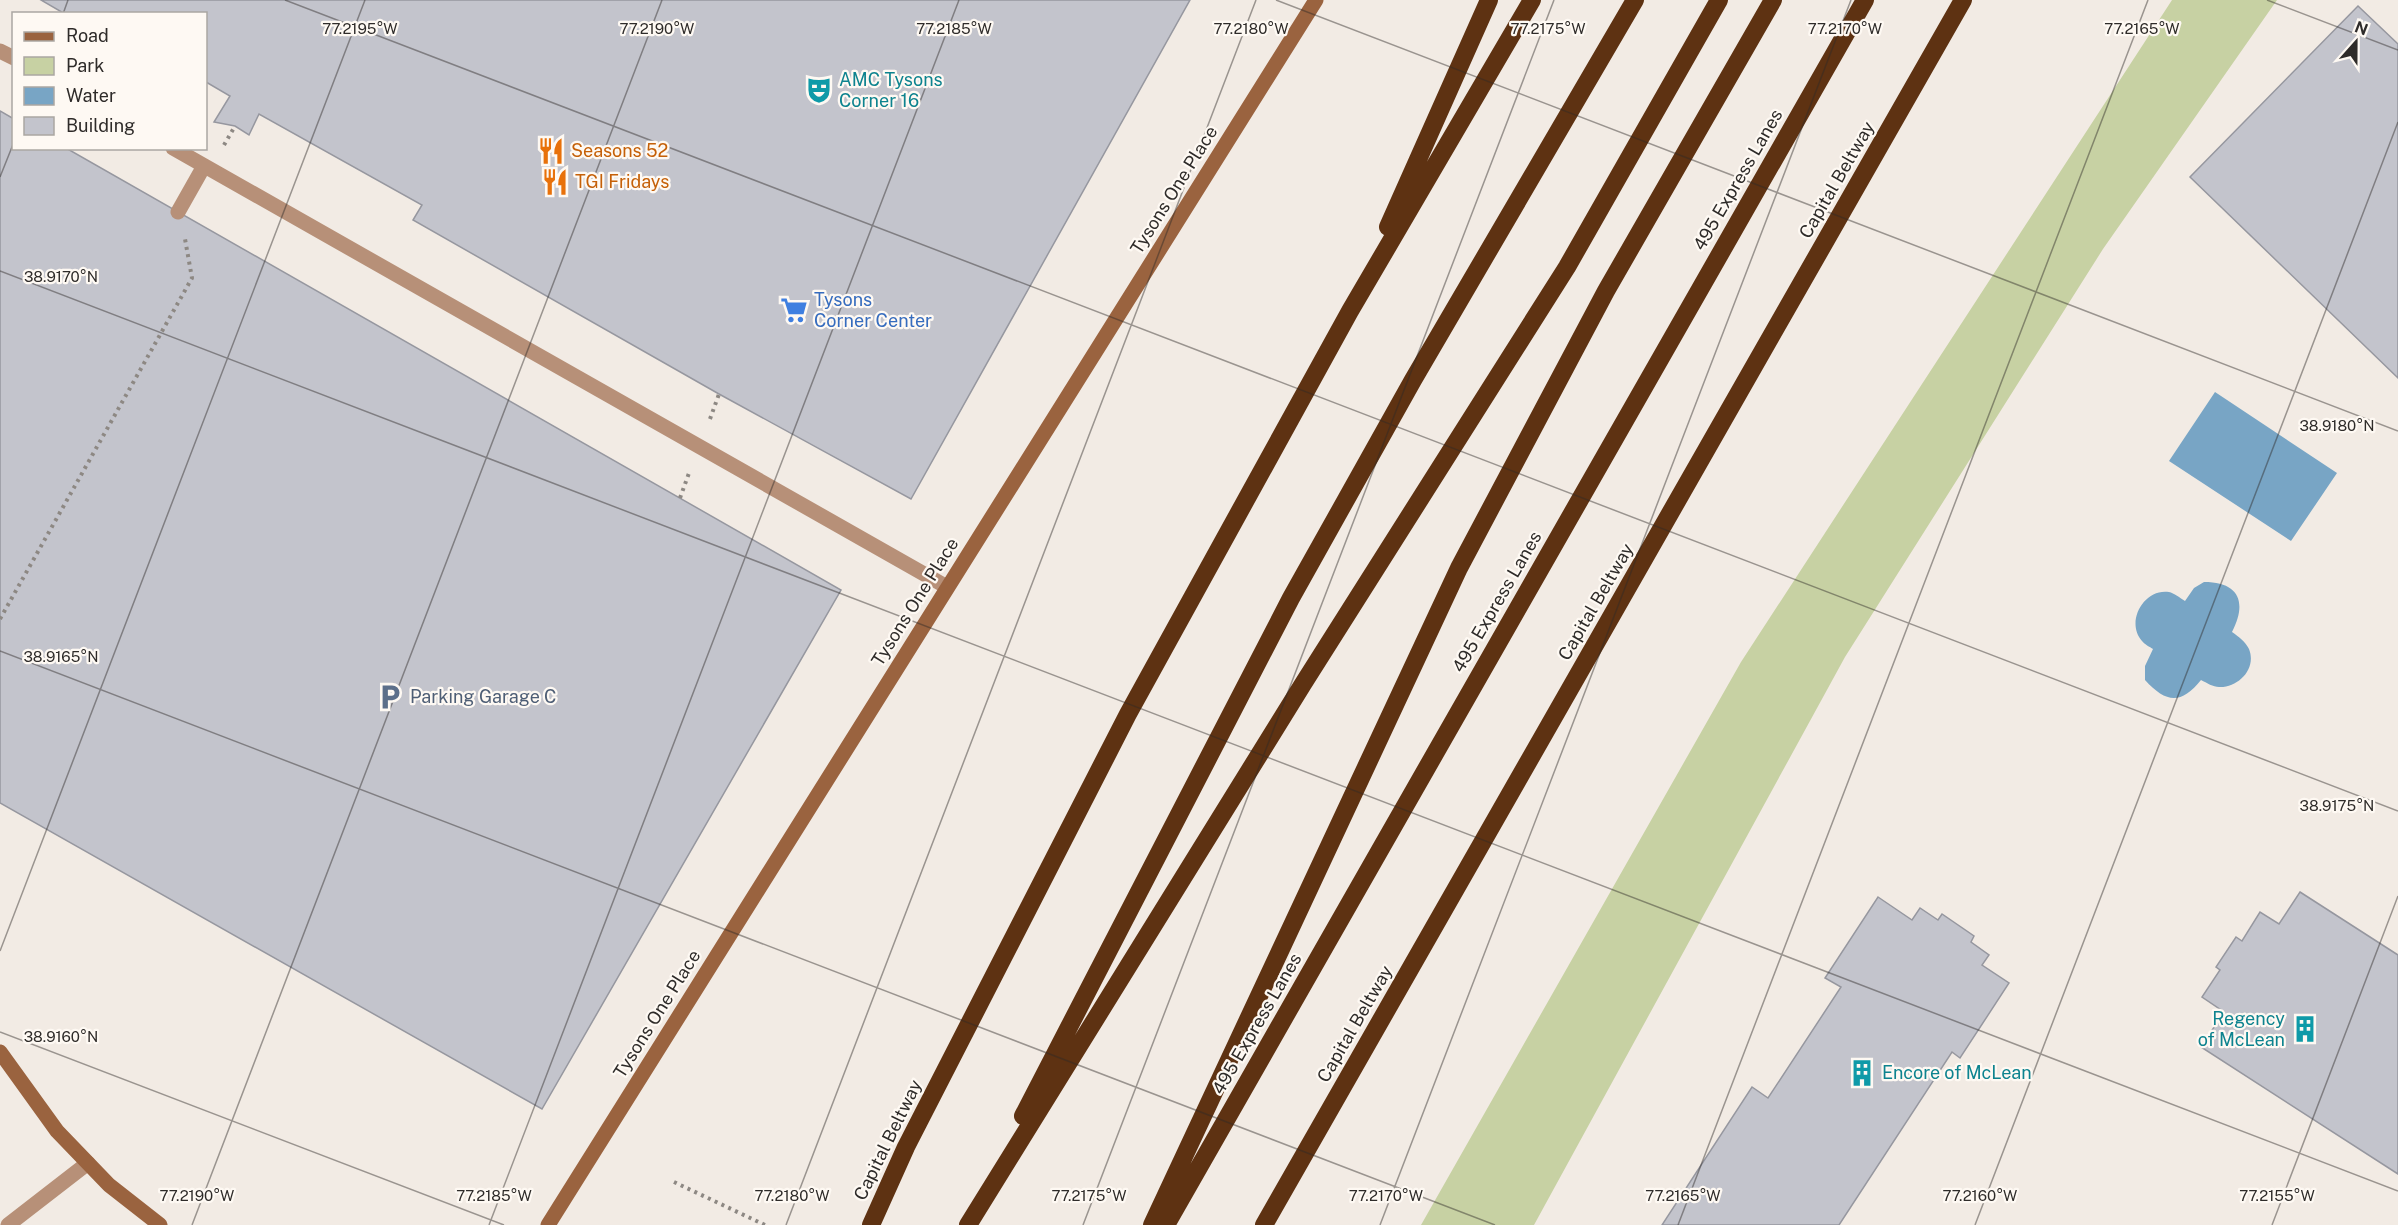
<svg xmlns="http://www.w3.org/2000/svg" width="2398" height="1225" viewBox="0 0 2398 1225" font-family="'Public Sans',sans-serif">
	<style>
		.green { fill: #c7d1a3 }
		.water { fill: #78a5c5 }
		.building { fill: #c3c4cc; stroke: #96979f; stroke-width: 1.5 }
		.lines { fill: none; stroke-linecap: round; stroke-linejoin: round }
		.path { stroke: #8d8883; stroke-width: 4; stroke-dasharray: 3 4.5; stroke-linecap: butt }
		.lane { stroke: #b79078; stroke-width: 15 }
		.secondary { stroke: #9a633f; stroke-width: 15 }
		.highway { stroke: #5e3212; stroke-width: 18 }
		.ticks { fill: none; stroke: #2e2b29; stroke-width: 1.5; stroke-opacity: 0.45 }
		.labels { text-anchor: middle; stroke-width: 4.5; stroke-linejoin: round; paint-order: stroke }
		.culture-label { font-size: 18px; fill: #0d838f; stroke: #fef9f3; text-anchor: start }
		.food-label { font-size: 18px; fill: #c56008; stroke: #fef9f3; text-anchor: start }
		.street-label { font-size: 18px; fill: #2e2b29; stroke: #fef9f3 }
		.shop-label { font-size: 18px; fill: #366cbe; stroke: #fef9f3; text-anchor: start }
		.service-label { font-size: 18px; fill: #4e5e75; stroke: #fef9f3; text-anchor: start }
		.ticks-label { font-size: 15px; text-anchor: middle; fill: #2e2b29; stroke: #fef9f3; stroke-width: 4.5; stroke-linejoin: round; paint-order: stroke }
	</style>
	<rect width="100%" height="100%" fill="#f2ebe4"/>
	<!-- green -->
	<path class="green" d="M2172,0H2277L2103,249L1845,657L1534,1225H1421L1741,662Z"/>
	<!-- water -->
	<path class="water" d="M2215,392L2337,473L2291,541L2169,461Z
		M2204,582C2240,582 2247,603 2232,632C2239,637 2245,641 2249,649C2257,669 2238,688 2219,687C2213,687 2207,683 2201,680C2181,705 2166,703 2145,680V666L2153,649C2150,647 2144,644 2142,641C2125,622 2144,588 2169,592C2174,593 2180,598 2185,601L2194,588Z"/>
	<!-- building -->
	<path class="building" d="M41,0H1190L911,499L719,394L413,220L422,205L259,114L249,135L235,126L214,122L230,96L206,82V14H65Z
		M2358,6L2398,44V378L2190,177Z
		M0,111L14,119V148H66L841,590L542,1109L0,803Z
		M2300,892L2398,955V1174L2201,1047L2224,1012L2202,997L2220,970L2216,967L2236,937L2242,941L2260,912L2279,924Z
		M1878,897L1912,920L1920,908L1938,920L1942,914L1974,936L1971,942L1989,955L1982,965L2009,983L1960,1058L1952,1052L1839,1225H1662L1752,1087L1768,1098L1841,987L1825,978Z"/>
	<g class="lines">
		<!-- path -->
		<path class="path" d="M224,145L235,126
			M710,419L719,394
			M680,498L689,473
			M0,619L192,278L185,239
			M674,1182L765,1225"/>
		<!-- lane -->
		<path class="lane" d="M0,51L14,58
			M173,148L947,587
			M178,212L204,166
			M8,1225L88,1163"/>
		<!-- secondary -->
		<path class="secondary" d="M0,1052L57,1131L109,1185L160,1225
			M548,1225L1316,0"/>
		<!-- highway -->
		<path class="highway" d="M1388,227L1489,0
			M1023,1116L1291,598L1413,380L1635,0
			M871,1225L906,1147L1128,714L1350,311L1532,0
			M968,1225L1303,684L1567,267L1719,0
			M1152,1225L1459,568L1606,291L1773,0
			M1166,1225L1865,0
			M1264,1225L1963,0"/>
	</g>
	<!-- ticks -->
	<path class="ticks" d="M285,0L2398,811M1276,0L2398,431M2267,0L2398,50M63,14L68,0M0,177L14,142M0,271L2398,1191M0,651L1495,1225M0,951L365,0M0,1032L504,1225M192,1225L662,0M489,1225L959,0M786,1225L1256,0M1083,1225L1554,0M1380,1225L1851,0M1678,1225L2148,0M1975,1225L2398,122M2272,1225L2398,896"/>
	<!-- icons -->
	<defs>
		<symbol id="theatre-bare" viewBox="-9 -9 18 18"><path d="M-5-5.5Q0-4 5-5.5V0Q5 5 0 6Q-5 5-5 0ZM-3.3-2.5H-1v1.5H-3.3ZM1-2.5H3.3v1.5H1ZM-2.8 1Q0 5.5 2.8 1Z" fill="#0f9aa8" stroke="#fef9f3" stroke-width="2.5" paint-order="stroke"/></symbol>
		<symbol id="restaurant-bare" viewBox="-9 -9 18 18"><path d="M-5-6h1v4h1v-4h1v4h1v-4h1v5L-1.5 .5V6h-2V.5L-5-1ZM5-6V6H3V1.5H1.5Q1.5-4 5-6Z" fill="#e8710a" stroke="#fef9f3" stroke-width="2.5" paint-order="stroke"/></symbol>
		<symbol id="supermarket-bare" viewBox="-9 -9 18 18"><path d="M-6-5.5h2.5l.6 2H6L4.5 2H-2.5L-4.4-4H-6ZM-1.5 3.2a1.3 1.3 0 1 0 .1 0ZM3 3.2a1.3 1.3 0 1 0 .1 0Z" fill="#3f7fe0" stroke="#fef9f3" stroke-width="2.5" paint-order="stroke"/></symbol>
		<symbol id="parking-bare" viewBox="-9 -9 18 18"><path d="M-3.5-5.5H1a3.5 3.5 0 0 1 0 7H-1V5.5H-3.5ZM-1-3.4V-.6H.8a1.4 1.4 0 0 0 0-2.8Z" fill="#5c6f8a" stroke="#fef9f3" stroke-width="2.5" paint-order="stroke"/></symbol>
		<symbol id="building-bare" viewBox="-9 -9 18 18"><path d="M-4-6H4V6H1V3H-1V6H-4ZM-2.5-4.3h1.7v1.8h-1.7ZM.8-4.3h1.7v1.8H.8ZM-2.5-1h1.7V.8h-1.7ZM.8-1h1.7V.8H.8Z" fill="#0f9aa8" stroke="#fef9f3" stroke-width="2.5" paint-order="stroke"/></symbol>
	</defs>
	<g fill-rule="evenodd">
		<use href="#theatre-bare" x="800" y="71" width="38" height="38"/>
		<use href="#restaurant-bare" x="532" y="132" width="38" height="38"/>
		<use href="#restaurant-bare" x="536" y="163" width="38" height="38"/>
		<use href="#supermarket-bare" x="775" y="291" width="38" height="38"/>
		<use href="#parking-bare" x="371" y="678" width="38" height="38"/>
		<use href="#building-bare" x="2286" y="1010" width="38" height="38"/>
		<use href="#building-bare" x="1843" y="1054" width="38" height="38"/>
	</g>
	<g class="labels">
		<!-- culture labels -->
		<g class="culture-label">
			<text x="839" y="86">AMC Tysons<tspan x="839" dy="21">Corner 16</tspan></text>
			<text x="2285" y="1025" text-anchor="end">Regency<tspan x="2285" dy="21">of McLean</tspan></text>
			<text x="1882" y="1079">Encore of McLean</text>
		</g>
		<!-- food labels -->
		<g class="food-label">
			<text x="571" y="157">Seasons 52</text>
			<text x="575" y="188">TGI Fridays</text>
		</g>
		<!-- street labels -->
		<g class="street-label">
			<text transform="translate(1738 180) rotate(-60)" y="6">495 Express Lanes</text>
			<text transform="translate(1837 180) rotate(-60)" y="6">Capital Beltway</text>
			<text transform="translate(1174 190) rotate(-58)" y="6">Tysons One Place</text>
			<text transform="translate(915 602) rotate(-58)" y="6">Tysons One Place</text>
			<text transform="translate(1497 602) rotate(-60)" y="6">495 Express Lanes</text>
			<text transform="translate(1596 602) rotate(-60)" y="6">Capital Beltway</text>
			<text transform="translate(657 1014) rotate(-58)" y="6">Tysons One Place</text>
			<text transform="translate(1257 1024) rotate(-60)" y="6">495 Express Lanes</text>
			<text transform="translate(1355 1024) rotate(-60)" y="6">Capital Beltway</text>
			<text transform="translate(888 1140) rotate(-64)" y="6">Capital Beltway</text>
		</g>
		<!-- shop labels -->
		<g class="shop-label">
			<text x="814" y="306">Tysons<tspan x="814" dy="21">Corner Center</tspan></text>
		</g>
		<!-- service labels -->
		<g class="service-label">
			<text x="410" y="703">Parking Garage C</text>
		</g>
	</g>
	<g class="ticks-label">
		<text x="657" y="34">77.2190°W</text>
		<text x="954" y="34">77.2185°W</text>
		<text x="1845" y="34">77.2170°W</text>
		<text x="2142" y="34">77.2165°W</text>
		<text x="360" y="34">77.2195°W</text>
		<text x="1251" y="34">77.2180°W</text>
		<text x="1548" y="34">77.2175°W</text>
		<text x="61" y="282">38.9170°N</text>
		<text x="2337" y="431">38.9180°N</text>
		<text x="61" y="662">38.9165°N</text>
		<text x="2337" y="811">38.9175°N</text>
		<text x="61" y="1042">38.9160°N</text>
		<text x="197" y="1201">77.2190°W</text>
		<text x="494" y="1201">77.2185°W</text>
		<text x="792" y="1201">77.2180°W</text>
		<text x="1089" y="1201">77.2175°W</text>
		<text x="1386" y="1201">77.2170°W</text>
		<text x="1683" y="1201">77.2165°W</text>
		<text x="1980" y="1201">77.2160°W</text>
		<text x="2277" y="1201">77.2155°W</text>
	</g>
	<!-- legend -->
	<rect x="12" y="12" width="195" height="138" fill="#fef9f3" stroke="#aba7a2" stroke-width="1.5"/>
	<rect x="24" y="32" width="30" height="9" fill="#9a633f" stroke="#aba7a2" stroke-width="1.5"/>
	<text x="66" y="42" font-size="18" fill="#2e2b29">Road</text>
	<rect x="24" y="57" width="30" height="18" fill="#c7d1a3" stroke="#aba7a2" stroke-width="1.5"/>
	<text x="66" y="72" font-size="18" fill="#2e2b29">Park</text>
	<rect x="24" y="87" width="30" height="18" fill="#78a5c5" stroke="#aba7a2" stroke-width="1.5"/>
	<text x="66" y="102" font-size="18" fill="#2e2b29">Water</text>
	<rect x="24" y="117" width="30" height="18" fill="#c3c4cc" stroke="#aba7a2" stroke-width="1.5"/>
	<text x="66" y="132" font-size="18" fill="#2e2b29">Building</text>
	<!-- north arrow -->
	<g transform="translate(2356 42) rotate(21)" stroke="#fef9f3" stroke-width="4.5" paint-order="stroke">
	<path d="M0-4.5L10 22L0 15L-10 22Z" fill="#2e2b29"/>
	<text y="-9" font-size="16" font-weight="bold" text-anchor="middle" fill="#2e2b29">N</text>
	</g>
</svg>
